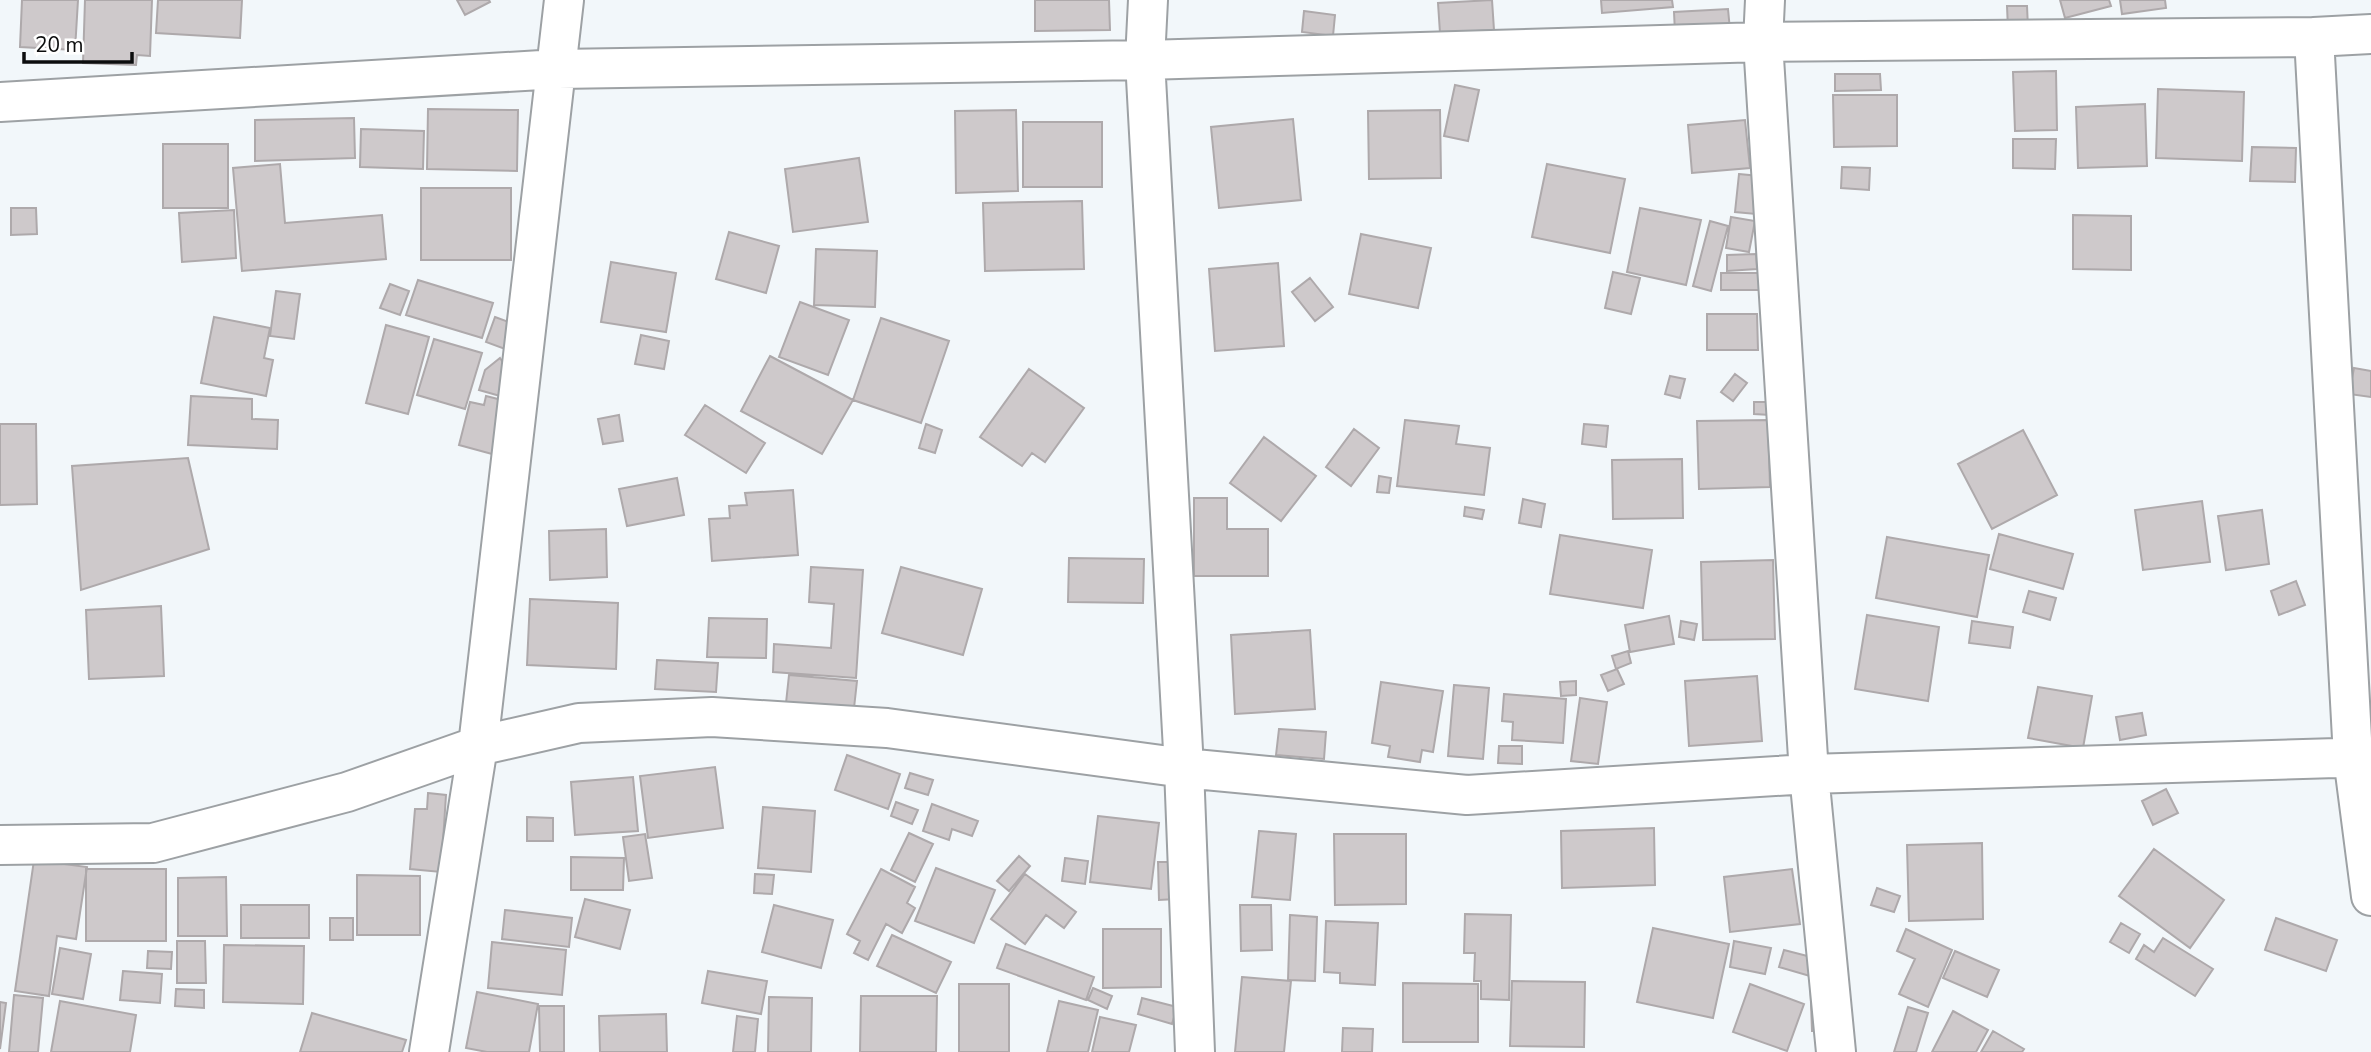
<svg xmlns="http://www.w3.org/2000/svg" width="2371" height="1052" viewBox="0 0 2371 1052" font-family="'Nunito Sans',sans-serif">
	<style>
		.building { fill: #cec9cb; stroke: #aea9ab; stroke-width: 2 }
		.lines { fill: none; stroke-linecap: round; stroke-linejoin: round }
		.minor-casing { stroke: #9da1a4; stroke-width: 42 }
		.minor { stroke: #fff; stroke-width: 38 }
	</style>
	<rect width="100%" height="100%" fill="#f2f7fa"/>
	<!-- building -->
	<path class="building" d="M22,0H78L75,50L20,47Z
		M85,0H152L150,56L137,55L136,65L83,63Z
		M158,0H242L240,38L156,33Z
		M457,0H489L490,2L465,15Z
		M1035,0H1109L1110,30L1035,31Z
		M1492,0L1494,30L1440,33L1438,3Z
		M1601,0H1672L1673,7L1602,13Z
		M2060,0H2109L2111,6L2065,18Z
		M2120,0H2165L2166,8L2122,14Z
		M2007,6H2027L2028,28L2008,29Z
		M1728,9L1730,30L1675,33L1674,12Z
		M1304,11L1335,15L1333,36L1302,32Z
		M2056,71L2057,130L2015,131L2013,72Z
		M1835,74H1880L1881,90L1835,91Z
		M1455,85L1479,90L1468,141L1444,136Z
		M2158,89L2244,92L2242,161L2156,158Z
		M1833,95H1897V146L1834,147Z
		M2145,104L2147,166L2078,168L2076,107Z
		M428,109L518,110L517,171L427,169Z
		M1016,110L1018,191L956,193L955,111Z
		M1440,110L1441,178L1369,179L1368,111Z
		M354,118L355,158L255,161V120Z
		M1293,119L1301,200L1219,208L1211,127Z
		M1745,120L1750,168L1692,173L1688,125Z
		M1023,122H1102V187H1023Z
		M361,129L424,131L423,169L360,167Z
		M2013,139H2056L2055,169L2013,168Z
		M163,144H228V208H163Z
		M2252,147L2296,148L2295,182L2250,181Z
		M859,158L868,222L793,232L785,169Z
		M280,164L285,223L382,215L386,259L242,271L233,168Z
		M1547,164L1625,179L1610,253L1532,237Z
		M1842,167L1870,168L1869,190L1841,188Z
		M1739,174L1759,176L1756,214L1735,212Z
		M421,188H511V260H421Z
		M1082,201L1084,269L985,271L983,203Z
		M11,208H36L37,234L11,235Z
		M1640,208L1701,220L1686,285L1627,272Z
		M234,210L236,258L182,262L179,213Z
		M2073,215L2131,216V270L2073,269Z
		M1731,217L1755,221L1749,252L1726,248Z
		M1710,221L1728,226L1711,291L1693,286Z
		M729,232L779,246L766,293L716,279Z
		M1361,234L1431,248L1418,308L1349,294Z
		M816,249L877,251L875,307L814,305Z
		M1756,254L1757,269L1727,271V255Z
		M611,262L676,273L666,332L601,322Z
		M1278,263L1284,346L1215,351L1209,269Z
		M1613,272L1640,278L1631,314L1605,308Z
		M1721,273H1759V290H1721Z
		M1310,278L1333,307L1315,321L1292,292Z
		M418,280L493,303L482,338L406,315Z
		M390,284L409,291L400,315L380,308Z
		M276,291L300,294L294,339L270,336Z
		M800,302L849,320L828,375L779,357Z
		M1707,314H1757L1758,350H1707Z
		M214,317L270,328L264,358L273,360L266,396L201,383Z
		M495,317L514,324L505,349L486,342Z
		M881,318L949,341L921,423L853,400Z
		M386,325L429,337L408,414L366,403Z
		M641,335L669,341L664,369L635,364Z
		M434,339L482,353L465,409L417,395Z
		M770,356L853,400L822,454L741,411Z
		M500,358L510,373L507,398L479,390L485,370Z
		M2354,368L2371,371V397L2349,394Z
		M1029,369L1084,408L1045,462L1032,453L1022,466L980,437Z
		M1735,374L1747,383L1733,401L1721,392Z
		M1670,376L1685,379L1680,398L1665,394Z
		M191,396L252,399V419L278,420L277,449L188,445Z
		M486,396L506,401L492,454L459,445L470,402L484,405Z
		M1754,402H1771L1770,415L1754,414Z
		M705,405L765,443L746,473L685,435Z
		M619,415L623,441L603,444L598,419Z
		M1405,420L1459,426L1456,444L1490,448L1484,495L1397,486Z
		M1768,420L1770,487L1699,489L1697,421Z
		M0,424H36L37,504L0,505Z
		M926,424L942,430L935,453L919,448Z
		M1584,424L1608,426L1606,447L1582,444Z
		M1354,429L1379,448L1351,486L1326,467Z
		M2023,430L2057,495L1992,529L1958,464Z
		M1264,437L1316,476L1281,521L1230,483Z
		M188,458L209,549L81,590L72,466Z
		M1682,459L1683,518L1613,519L1612,460Z
		M1379,476L1391,478L1389,493L1377,492Z
		M677,478L684,515L627,526L619,489Z
		M793,490L798,555L712,561L709,519L730,518L729,506L747,505L745,493Z
		M1194,498H1227V529H1268V576H1194Z
		M1523,499L1545,504L1541,527L1519,523Z
		M2202,501L2210,562L2143,570L2135,510Z
		M1465,507L1484,510L1482,519L1464,516Z
		M2262,510L2269,564L2226,570L2218,516Z
		M606,529L607,577L550,580L549,531Z
		M1999,534L2073,554L2063,589L1990,569Z
		M1560,535L1652,550L1643,608L1550,594Z
		M1887,537L1989,555L1977,617L1876,598Z
		M1069,558L1144,559L1143,603L1068,602Z
		M1773,560L1775,639L1703,640L1701,562Z
		M811,567L863,570L856,678L773,672L774,644L831,648L834,604L809,602Z
		M901,567L982,589L963,655L882,633Z
		M2296,581L2305,605L2279,615L2271,591Z
		M2029,591L2056,598L2050,620L2023,612Z
		M530,599L618,603L616,669L527,665Z
		M161,606L164,676L89,679L86,610Z
		M1867,615L1939,627L1928,701L1855,689Z
		M1669,616L1674,644L1630,652L1625,625Z
		M709,618L767,619L766,658L707,657Z
		M1681,621L1697,624L1694,640L1679,637Z
		M1972,621L2013,627L2010,648L1969,643Z
		M1310,630L1315,709L1235,714L1231,635Z
		M1628,651L1631,663L1616,669L1612,656Z
		M657,660L718,663L716,692L655,689Z
		M1617,669L1624,684L1608,691L1601,675Z
		M789,675L857,681L854,708L786,703Z
		M1757,676L1762,741L1689,746L1685,681Z
		M1576,681V695L1561,696L1560,682Z
		M1381,682L1443,691L1433,752L1422,750L1420,762L1388,757L1390,746L1372,743Z
		M1454,685L1489,688L1483,759L1448,756Z
		M2038,687L2092,696L2083,748L2028,738Z
		M1504,694L1566,699L1563,743L1512,740L1513,722L1502,721Z
		M1580,698L1607,702L1598,764L1571,761Z
		M2142,713L2146,735L2120,740L2116,717Z
		M1279,729L1326,732L1324,759L1276,755Z
		M1499,746H1522V764L1498,763Z
		M847,755L900,774L888,809L835,790Z
		M715,767L723,828L648,838L640,776Z
		M910,773L933,780L928,795L905,788Z
		M633,777L638,831L575,835L571,782Z
		M2166,789L2178,813L2153,825L2142,801Z
		M428,793L446,795L441,872L410,869L415,809H427Z
		M896,802L918,810L912,824L891,816Z
		M932,804L978,821L972,836L952,829L949,840L923,831Z
		M763,807L815,811L811,872L758,868Z
		M1098,816L1159,823L1151,889L1090,882Z
		M527,817L553,818V841H527Z
		M1654,828L1655,885L1562,888L1561,831Z
		M1259,831L1296,834L1290,900L1252,897Z
		M909,833L933,844L915,882L891,870Z
		M645,834L652,878L629,881L623,837Z
		M1334,834H1406V904L1335,905Z
		M1982,843L1983,919L1909,921L1907,845Z
		M2154,849L2224,900L2190,948L2119,896Z
		M1019,856L1030,866L1009,891L997,881Z
		M571,857L624,858L623,890H571Z
		M1065,858L1088,861L1085,884L1062,881Z
		M34,860L87,867L76,939L57,936L49,996L15,991Z
		M1158,862H1176V899L1159,900Z
		M936,868L995,890L974,943L915,921Z
		M86,869H166V941H86Z
		M881,869L915,887L907,903L915,908L902,933L886,924L868,960L854,953L860,941L847,934Z
		M1792,869L1800,924L1730,932L1724,877Z
		M755,874L774,875L772,894L754,893Z
		M1025,874L1076,912L1064,928L1046,915L1025,944L991,919Z
		M357,875L420,876V935H357Z
		M226,877L227,936H178V878Z
		M1877,888L1900,896L1894,912L1871,905Z
		M585,899L630,910L620,949L575,937Z
		M241,905H309V938H241Z
		M774,905L833,920L821,968L762,952Z
		M1240,905H1271L1272,950L1241,951Z
		M505,910L572,918L569,947L502,939Z
		M1465,914L1511,915L1509,1000L1481,999V981H1474L1475,953H1464Z
		M1290,915L1317,917L1315,981L1288,980Z
		M330,918H353V940H330Z
		M2276,918L2337,940L2326,971L2265,950Z
		M1326,921L1378,923L1375,985L1340,983V973L1324,972Z
		M2121,923L2140,934L2129,953L2110,942Z
		M1653,928L1729,944L1713,1018L1637,1002Z
		M1103,929H1161V987L1103,988Z
		M1906,929L1952,950L1928,1007L1899,994L1915,959L1897,951Z
		M892,935L951,962L936,993L877,966Z
		M2163,938L2213,969L2195,996L2136,959L2144,945L2154,952Z
		M177,941H205L206,983H177Z
		M1734,941L1771,948L1765,974L1730,967Z
		M492,942L566,950L562,995L488,988Z
		M1006,944L1094,977L1086,1000L997,968Z
		M224,945L304,946L303,1004L223,1002Z
		M60,948L91,954L83,999L52,994Z
		M1784,950L1823,960L1826,1031H1812L1810,976L1779,967Z
		M148,951L172,952L171,969L147,968Z
		M1955,951L1999,970L1987,997L1943,978Z
		M123,971L162,974L160,1003L120,1000Z
		M708,971L767,981L761,1014L702,1003Z
		M1242,977L1291,981L1284,1052H1235Z
		M1512,981L1585,982L1584,1047L1510,1046Z
		M1403,983L1478,984V1042H1403Z
		M959,984H1009V1052H959Z
		M1750,984L1804,1004L1787,1051L1733,1032Z
		M1093,988L1112,996L1107,1009L1088,1000Z
		M176,989L204,990V1008L175,1006Z
		M477,992L538,1004L529,1052H487L466,1048Z
		M14,995L43,998L38,1052H9Z
		M861,996H937L936,1052H860Z
		M769,997L812,998L811,1052H768Z
		M1142,998L1177,1007L1172,1024L1138,1014Z
		M60,1001L136,1015L130,1052H51Z
		M1059,1001L1098,1010L1088,1052H1047Z
		M0,1002L6,1003L0,1049Z
		M539,1006H564V1052H540Z
		M1908,1007L1928,1013L1916,1052H1894Z
		M1953,1011L1988,1030L1976,1052H1932Z
		M312,1013L406,1040L402,1052H300Z
		M666,1014L667,1052H600L599,1016Z
		M737,1016L758,1019L755,1052H733Z
		M1100,1017L1136,1025L1129,1052H1092Z
		M1343,1028L1373,1029L1372,1052H1342Z
		M1993,1031L2024,1049L2022,1052H1981Z"/>
	<g class="lines">
		<defs>
			<path id="minor" d="M1148,0L1145,60L1184,768L1195,1052
				M1765,0L1763,42L1809,774L1836,1052
				M2314,37L2353,757L2371,896
				M0,102L558,69L1145,60L1763,42L2314,37L2371,34
				M0,845L153,843L347,792L478,746L579,723L712,717L887,728L1184,768L1467,795L1809,774L2371,757
				M429,1052L478,746L564,0"/>
		</defs>
		<!-- minor casing -->
		<use href="#minor" class="minor-casing"/>
		<!-- minor -->
		<use href="#minor" class="minor"/>
	</g>
	<!-- scale -->
	<path d="M24 52v10h108v-10" fill="none" stroke="#0c0d0e" stroke-width="3.5"/>
	<text x="35" y="52" font-size="21" fill="#0c0d0e" stroke="#ffffff" stroke-width="5" paint-order="stroke">20 m</text>
</svg>
